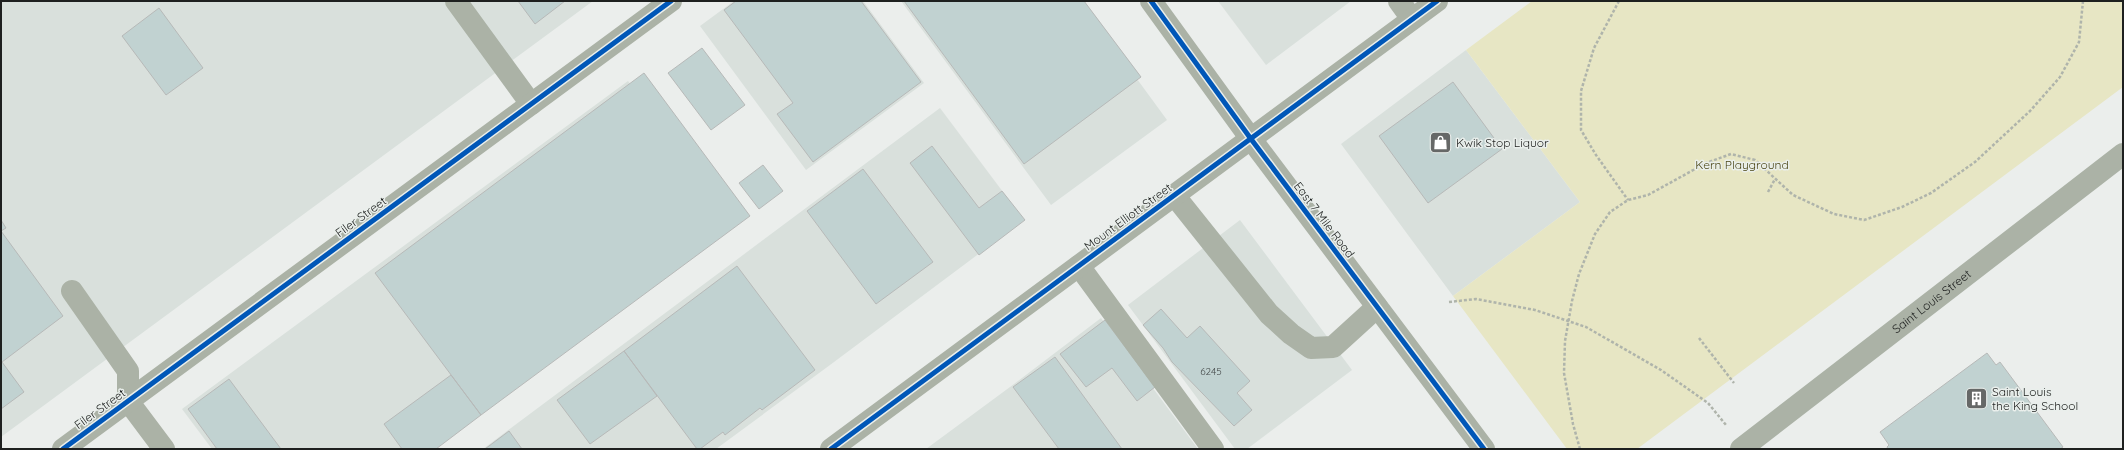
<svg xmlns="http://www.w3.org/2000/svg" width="2124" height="450" viewBox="0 0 2124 450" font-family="Quicksand,sans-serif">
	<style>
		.built { fill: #d9e0dc }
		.green { fill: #e7e6c4 }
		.building { fill: #c1d2d1; stroke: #b7b9b8 }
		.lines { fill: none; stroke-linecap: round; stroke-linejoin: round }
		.path { stroke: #afb4ab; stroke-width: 2.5; stroke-dasharray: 3 2; stroke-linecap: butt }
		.minor { stroke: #abb2a6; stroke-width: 22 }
		.cycleway-casing { stroke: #eaefec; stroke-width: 8 }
		.cycleway { stroke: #0057b8; stroke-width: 5 }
		.labels { text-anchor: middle; stroke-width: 3; stroke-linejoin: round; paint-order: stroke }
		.number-label { font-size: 10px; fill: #474c4c }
		.poi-label { font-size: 12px; fill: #1e201f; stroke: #eaefec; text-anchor: start }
		.park-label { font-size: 12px; fill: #4b4715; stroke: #eaefec }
		.street-label { font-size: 12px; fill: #1e201f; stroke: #eaefec }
	</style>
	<rect width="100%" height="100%" fill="#ebeeec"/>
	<!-- built -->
	<path class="built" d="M1,1H593L1,437Z
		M734,1H863L924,83L806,170L700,26Z
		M901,1H1080L1167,120L1051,205Z
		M1218,1H1351L1266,65Z
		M1466,50L1580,202L1453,296L1341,144Z
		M628,81L732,223L427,449H212L182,409Z
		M940,108L1024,220L830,365L716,449H483Z
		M1240,220L1352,370L1247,449H1235L1128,305Z
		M1101,318L1198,449H926L1010,387Z"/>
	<!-- green -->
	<path class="green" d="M1532,1H2123V87L1637,449H1567L1453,296L1580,202L1466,50Z"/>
	<!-- building -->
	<path class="building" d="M518,1H565L535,24Z
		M736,1H861L921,82L813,162L777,114L793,103L724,10Z
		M904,1H1084L1141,77L1024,164Z
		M159,8L203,68L166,95L122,36Z
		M702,48L745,105L711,130L668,73Z
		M644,73L750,216L481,415L375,273Z
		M1453,82L1502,149L1428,203L1379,136Z
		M932,146L979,208L1002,191L1025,220L979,255L910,163Z
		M763,165L783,191L759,209L739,183Z
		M863,169L933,262L876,304L807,211Z
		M1,220L6,228L1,231Z
		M1,231L63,316L2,362L24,392L1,409Z
		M737,266L815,370L762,410L760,408L725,435L723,432L700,449H697L624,351Z
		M1161,309L1187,338L1200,326L1250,381L1237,393L1252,410L1234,426L1172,362L1163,348L1143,325Z
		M1105,320L1155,387L1137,401L1112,368L1086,387L1060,354Z
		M624,351L657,396L590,444L557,400Z
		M1987,353L1996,365L2000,362L2063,447L2060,449H1888L1887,447L1889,445L1880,432Z
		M1055,357L1122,449H1059L1013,387Z
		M451,375L481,415L436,449H402L384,424Z
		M229,379L281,449H217L188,409Z
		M509,431L522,449H485Z"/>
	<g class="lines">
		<!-- path -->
		<path class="path" d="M1619,1L1594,48L1581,91V130L1596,155L1628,200
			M1768,192L1775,179
			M1449,302L1476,299L1535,310L1586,327L1661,370L1708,403L1726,425
			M1699,338L1734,383
			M1580,449L1573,424L1564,373L1565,341L1572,301L1579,274L1595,234L1610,212L1628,200L1648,195L1706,163L1731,154L1755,160L1793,195L1834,214L1864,220L1902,207L1931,193L1975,162L2030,111L2060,77L2079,42L2083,1"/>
		<!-- minor -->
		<g class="minor">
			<path d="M456,1L531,104"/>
			<path d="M1151,1L1251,139L1484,449"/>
			<path d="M1399,1L1412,19"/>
			<path d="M1174,195L1269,314L1291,334L1311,348L1333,347L1377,307"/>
			<path d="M1079,266L1213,449"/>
			<path d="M72,291L128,371V401L164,449"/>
			<path d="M63,449L671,1"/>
			<path d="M831,449L1437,1"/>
			<path id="s1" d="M1741,449L2123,154"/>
		</g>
		<defs>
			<path id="cycleway" d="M1151,1L1251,139L1484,449
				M63,449L671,1
				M831,449L1437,1"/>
		</defs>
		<!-- cycleway casing -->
		<use href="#cycleway" class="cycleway-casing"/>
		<!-- cycleway -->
		<use href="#cycleway" class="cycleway"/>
	</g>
	<!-- icons -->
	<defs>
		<symbol id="shop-square" viewBox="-11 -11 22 22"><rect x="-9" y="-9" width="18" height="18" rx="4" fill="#666867" stroke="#eaefec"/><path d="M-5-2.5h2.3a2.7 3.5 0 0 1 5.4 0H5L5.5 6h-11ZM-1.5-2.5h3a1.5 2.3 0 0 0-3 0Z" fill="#fff"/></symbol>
		<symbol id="building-square" viewBox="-11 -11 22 22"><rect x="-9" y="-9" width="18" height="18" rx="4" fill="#666867" stroke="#eaefec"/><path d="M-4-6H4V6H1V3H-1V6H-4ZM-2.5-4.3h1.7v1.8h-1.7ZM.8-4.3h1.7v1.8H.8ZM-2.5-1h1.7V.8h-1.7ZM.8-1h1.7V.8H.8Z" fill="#fff"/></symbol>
	</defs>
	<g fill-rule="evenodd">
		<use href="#shop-square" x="1428" y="130" width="25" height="25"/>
		<use href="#building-square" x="1964" y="386" width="25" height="25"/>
	</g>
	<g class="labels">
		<!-- number labels -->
		<g class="number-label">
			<text x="1211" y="375">6245</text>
		</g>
		<!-- poi labels -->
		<g class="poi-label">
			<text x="1456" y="147">Kwik Stop Liquor</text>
			<text x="1992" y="396">Saint Louis<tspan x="1992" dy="14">the King School</tspan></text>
		</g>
		<!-- park labels -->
		<g class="park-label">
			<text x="1742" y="169">Kern Playground</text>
		</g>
		<!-- street labels -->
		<g class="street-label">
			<text transform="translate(361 217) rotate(-36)" y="4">Filer Street</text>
			<text transform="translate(1128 217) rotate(-36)" y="4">Mount Elliott Street</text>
			<text transform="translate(1324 220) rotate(53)" y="4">East 7 Mile Road</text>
			<text dy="4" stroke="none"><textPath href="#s1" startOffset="241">Saint Louis Street</textPath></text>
			<text transform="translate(100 409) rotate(-36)" y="4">Filer Street</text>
		</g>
	</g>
	<!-- border -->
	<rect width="2124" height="450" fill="none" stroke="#1e201f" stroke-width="4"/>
</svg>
